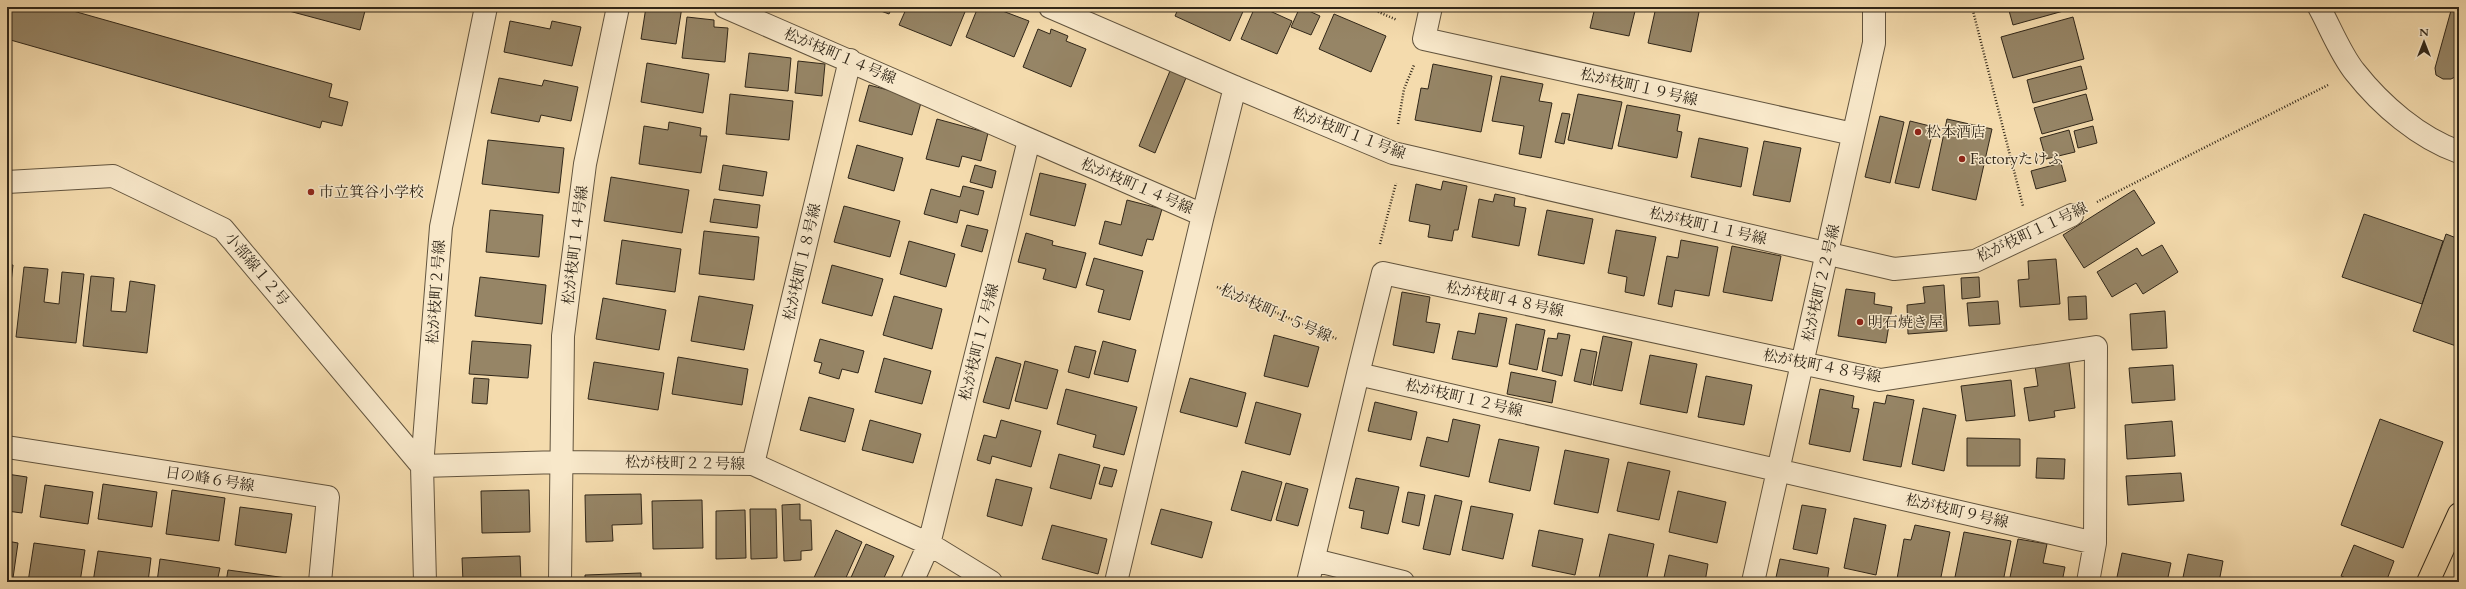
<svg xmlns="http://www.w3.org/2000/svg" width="2466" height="589" viewBox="0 0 2466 589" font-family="Cardo,'Noto Serif JP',serif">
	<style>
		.building { fill: #968566; stroke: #312719 }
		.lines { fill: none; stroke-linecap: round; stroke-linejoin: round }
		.minor-casing { stroke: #62543e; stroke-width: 24 }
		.highway-casing { stroke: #312719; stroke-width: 24 }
		.path { stroke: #312719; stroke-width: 2.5; stroke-dasharray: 1 2; stroke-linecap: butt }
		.minor { stroke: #f8e8ca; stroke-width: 22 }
		.highway { stroke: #f4dbad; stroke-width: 22 }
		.poi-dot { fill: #8f2418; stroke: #f8e8ca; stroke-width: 1.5 }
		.labels { text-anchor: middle; stroke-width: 3; stroke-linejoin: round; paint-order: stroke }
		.street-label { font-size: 15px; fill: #312719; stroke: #f8e8ca }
		.poi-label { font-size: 15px; fill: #312719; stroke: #f8e8ca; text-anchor: start }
	</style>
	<rect width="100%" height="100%" fill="#f4dbad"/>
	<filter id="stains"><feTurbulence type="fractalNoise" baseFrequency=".005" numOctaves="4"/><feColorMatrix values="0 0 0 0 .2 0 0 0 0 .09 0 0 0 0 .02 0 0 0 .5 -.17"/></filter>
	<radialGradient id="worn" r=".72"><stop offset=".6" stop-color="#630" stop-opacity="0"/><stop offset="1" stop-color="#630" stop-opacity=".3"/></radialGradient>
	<!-- building -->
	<path class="building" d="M7,7H59L332,84L329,97L348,102L342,126L322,121L320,128L7,39Z
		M274,7H366L360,30Z
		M646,7H682L676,44L641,39Z
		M870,7H892L889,14Z
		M907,7H967L951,46L899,25Z
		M978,7H992L1029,21L1014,57L966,37Z
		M1179,7H1245L1230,41L1175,16Z
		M1255,7H1261L1292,21L1277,54L1241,39Z
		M1300,7L1320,16L1311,35L1291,27Z
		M1595,7H1636L1629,36L1590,28Z
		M1656,7H1700L1691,52L1648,43Z
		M2008,7H2066L2067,10L2013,25Z
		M2452,7H2459V75L2451,79H2443L2436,75L2435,68Z
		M1334,14L1386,36L1371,72L1319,49Z
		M687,17L714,20V27L728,28L725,62L682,58Z
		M2073,17L2084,59L2013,78L2001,37Z
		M510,21L550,29L552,21L581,27L572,66L504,52Z
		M1038,29L1050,34L1051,29L1068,36L1066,41L1086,49L1071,87L1023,67Z
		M749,53L791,58L788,91L745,87Z
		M798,61L825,64L822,96L795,93Z
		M647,63L709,74L703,113L641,102Z
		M1433,64L1492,76L1481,132L1415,120L1421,88L1428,89Z
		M1172,66L1188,73L1155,153L1139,146Z
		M2081,66L2087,89L2033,103L2027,80Z
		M1501,76L1543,84L1539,101L1552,103L1541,158L1519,154L1524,126L1492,121Z
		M499,78L542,86L544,80L578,87L571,121L541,115L539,122L491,113Z
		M869,85L922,99L912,135L859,121Z
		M730,94L793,101L789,140L726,134Z
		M1578,94L1622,102L1612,149L1568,140Z
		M2086,94L2093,120L2042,134L2034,108Z
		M1627,105L1680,115L1677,131L1682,132L1677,158L1618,146Z
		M1562,113L1570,114L1564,144L1555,142Z
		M1880,116L1904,122L1890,183L1865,177Z
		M937,119L988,133L981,161L962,156L959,167L926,159Z
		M1947,119L1992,129L1976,200L1932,190Z
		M1910,121L1934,127L1919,188L1895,183Z
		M669,122L701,128L700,136H707L701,173L639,164L644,126L668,130Z
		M2093,126L2097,143L2078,148L2074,131Z
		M2069,130L2075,152L2046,159L2040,138Z
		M1699,138L1748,148L1741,187L1691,177Z
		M488,140L564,148L559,193L482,184Z
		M1764,141L1801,148L1790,202L1753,195Z
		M857,145L903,158L894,191L848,178Z
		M2061,163L2066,181L2036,189L2031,171Z
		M723,165L767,172L763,196L719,190Z
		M975,165L996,171L992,188L970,182Z
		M1040,173L1086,184L1075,226L1030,215Z
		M611,177L689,190L682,233L604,221Z
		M1443,181L1467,186L1458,230H1454L1452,241L1428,237L1430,225L1409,221L1416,184L1441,190Z
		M963,186L984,191L978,215L960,210L957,223L924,214L931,189L960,197Z
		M2134,190L2155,223L2084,268L2063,235Z
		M1495,194L1515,198L1514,206L1526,208L1519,246L1472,237L1479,199L1493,202Z
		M714,199L760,205L757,228L710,222Z
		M1127,200L1162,209L1153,240L1147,239L1142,256L1099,244L1105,221L1121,225Z
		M844,206L900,221L890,257L834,242Z
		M490,210L543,215L539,257L486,252Z
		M1547,210L1593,219L1584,264L1538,255Z
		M2364,214L2443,241L2422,304L2342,277Z
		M967,225L988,230L982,252L961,246Z
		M1616,230L1656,237L1644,296L1625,292L1627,277L1608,273Z
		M704,231L759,237L754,280L699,274Z
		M1026,233L1053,241L1052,245L1086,253L1076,288L1043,279L1046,269L1018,262Z
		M2446,234L2459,239V347L2413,331Z
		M622,240L681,249L675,292L616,284Z
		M1681,240L1718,247L1709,296L1675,290L1672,307L1658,304L1667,256L1678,258Z
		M909,241L955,254L946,287L900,274Z
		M2162,245L2178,272L2143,294L2136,283L2112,297L2097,272L2137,248L2142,256Z
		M1732,246L1781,256L1772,301L1723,292Z
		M1094,258L1143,271L1130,320L1098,312L1104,290L1086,285Z
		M2056,259L2060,304L2020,307L2018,280L2029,279L2028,261Z
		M7,265H13L7,318Z
		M832,265L883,279L872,316L822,303Z
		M24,267L48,269L44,302L59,304L62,272L84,274L76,343L16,337Z
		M91,276L114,278L111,311L126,312L130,281L155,285L147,353L83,346Z
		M480,277L546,285L542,324L475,316Z
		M1979,277L1980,297L1962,299L1961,278Z
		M1944,285L1947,331L1908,334L1907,305L1925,303L1923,287Z
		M1846,289L1875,293L1874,304L1892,307L1886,343L1838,336Z
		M1402,292L1430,297L1426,322L1440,324L1434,353L1393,345Z
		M699,296L753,305L744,350L691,341Z
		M894,296L942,309L932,349L883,335Z
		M2086,296L2087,319L2069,320L2068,297Z
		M603,298L666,310L659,350L596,339Z
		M1998,301L2000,324L1969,326L1967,303Z
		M2165,311L2167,348L2132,350L2130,314Z
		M1479,313L1507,318L1497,367L1452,359L1458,331L1475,334Z
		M1516,324L1545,330L1537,370L1509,364Z
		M1558,333L1570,335L1562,376L1542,371L1548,338L1557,339Z
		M1274,335L1319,347L1308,387L1264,376Z
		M1603,336L1632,342L1622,391L1593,385Z
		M820,339L864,351L858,373L842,369L839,379L819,373L822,363L814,361Z
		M472,341L531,345L528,378L469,374Z
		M1103,341L1136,350L1128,382L1094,374Z
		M1075,346L1096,351L1089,378L1068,372Z
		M1581,349L1597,352L1591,385L1574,381Z
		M1650,355L1697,364L1687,413L1640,404Z
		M678,357L748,369L742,405L672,394Z
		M996,357L1021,364L1009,409L983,402Z
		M884,358L931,371L922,404L875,392Z
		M1025,361L1058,370L1047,409L1015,401Z
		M594,362L664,373L658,410L588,399Z
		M2069,362L2075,408L2054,411L2055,417L2029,421L2024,388L2038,386L2035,366Z
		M2173,365L2175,400L2132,403L2129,368Z
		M1511,372L1556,381L1552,403L1507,394Z
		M1706,376L1752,385L1744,425L1698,417Z
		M474,378L489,379L487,404L472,403Z
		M1190,378L1246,393L1237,427L1180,412Z
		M2011,380L2015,416L1966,421L1961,386Z
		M1066,389L1137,407L1124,455L1093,447L1096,435L1057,424Z
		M1820,389L1854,396L1852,408L1859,409L1850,452L1809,444Z
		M1887,395L1914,400L1901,467L1863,460L1874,402L1885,404Z
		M809,397L854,409L845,442L800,430Z
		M1256,402L1301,414L1290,455L1245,443Z
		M1375,402L1417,412L1411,440L1368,431Z
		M1923,408L1956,415L1944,471L1912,464Z
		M1453,419L1480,425L1469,477L1420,466L1427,437L1448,442Z
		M2380,419L2443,442L2403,548L2341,525Z
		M870,420L921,434L913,463L862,450Z
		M1001,420L1041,431L1031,467L992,456L990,464L977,460L984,435L996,438Z
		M2172,421L2175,456L2127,459L2125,425Z
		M1967,438L2020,439V466H1967Z
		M1499,439L1539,447L1530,491L1489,482Z
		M1565,450L1609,459L1598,513L1554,504Z
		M1059,454L1100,465L1091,499L1050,488Z
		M2037,458L2065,459L2064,479L2036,478Z
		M1628,462L1670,471L1659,520L1617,511Z
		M1104,467L1117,470L1112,487L1099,484Z
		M1242,471L1282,482L1271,521L1231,510Z
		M2181,473L2184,501L2128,505L2126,476Z
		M7,474L27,477L22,513L7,511Z
		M1356,478L1399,487L1388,534L1361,528L1364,511L1349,508Z
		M996,479L1032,488L1022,526L987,516Z
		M1286,483L1308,489L1298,526L1276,520Z
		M103,484L157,492L152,527L98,519Z
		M45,485L93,492L88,524L40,517Z
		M172,490L225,498L219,541L166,534Z
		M529,490L530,532L482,533L481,491Z
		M1678,491L1726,502L1717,543L1669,532Z
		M1408,492L1425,495L1419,526L1402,522Z
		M641,494L642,524L612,525L613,541L586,542L585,495Z
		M1435,495L1462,501L1450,555L1423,549Z
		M702,500L703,548L653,549L652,501Z
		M800,504V520H811L812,550L801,551V560L784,561L782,505Z
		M1802,505L1826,509L1817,554L1793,549Z
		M1471,506L1513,514L1503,559L1462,550Z
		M240,507L292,514L286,553L235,545Z
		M750,509H776L777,558L751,559Z
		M1161,509L1212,522L1202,558L1151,544Z
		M745,510L746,558L716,559V511Z
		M1854,518L1886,525L1876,575L1844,568Z
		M1052,525L1107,539L1098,574L1042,559Z
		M1915,525L1950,532L1940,582H1912L1897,579L1904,539L1911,540Z
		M836,530L862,542L844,582H812Z
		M1539,530L1583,539L1575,575L1532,566Z
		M1964,532L2011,541L2003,582H1954Z
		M1609,534L1654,544L1646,582H1598Z
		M2018,539L2047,544L2043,563L2065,567L2062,582H2009Z
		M7,541L18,543L13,578L7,577Z
		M34,543L85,550L80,582H28Z
		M866,544L894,556L882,582H849Z
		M2354,545L2394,561L2386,582H2355L2341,576Z
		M98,551L151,558L148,582H93Z
		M2122,553L2171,563L2167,582H2116Z
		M2188,554L2223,561L2219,582L2200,578L2199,582H2182Z
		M1669,555L1708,564L1705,582H1663Z
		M520,556L521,582H463L462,558Z
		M160,559L220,568L217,582H157Z
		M1780,559L1829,568L1827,582H1775Z
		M228,570L294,579L293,582H226Z
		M641,573V582H585V575Z"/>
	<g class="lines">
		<defs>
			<path id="minor" d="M725,7L1203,215L1116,582
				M1050,7L1235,87L1393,153L1894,269L1975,261L2072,215
				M1431,7L1424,39L1853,134
				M2319,7C2330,27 2341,55 2355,72C2381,105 2419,138 2459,152
				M7,182L113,176L223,229L422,466L561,462L753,464L929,544L991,582
				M1203,215L1235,87
				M1358,374L1383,273L1880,380L2096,347L2095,543
				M7,447L328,497L320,582
				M753,464L850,60
				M1314,560L1403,582
				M425,582L422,466L441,227L486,7
				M560,582L563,336L585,164L618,7
				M912,582L929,544L1029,140
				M1308,582L1358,374L2095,543L2088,582
				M1753,582L1874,43V7"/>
			<path id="highway" d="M2428,582L2459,514"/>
		</defs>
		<!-- minor casing -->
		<use href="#minor" class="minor-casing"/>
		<!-- highway casing -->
		<use href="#highway" class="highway-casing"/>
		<!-- path -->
		<path class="path" d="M1367,7L1397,20
			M1972,7L2023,206
			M1398,124L1404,89L1414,65
			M2097,202L2328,85
			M1380,244L1396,183
			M1217,287L1337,339"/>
		<!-- minor -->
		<use href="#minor" class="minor"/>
		<!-- highway -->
		<use href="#highway" class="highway"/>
	</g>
	<!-- markers -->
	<g class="poi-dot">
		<circle cx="1918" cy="132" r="4"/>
		<circle cx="1962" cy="159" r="4"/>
		<circle cx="311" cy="192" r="4"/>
		<circle cx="1860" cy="322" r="4"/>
	</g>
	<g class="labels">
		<!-- street labels -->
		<g class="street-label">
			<text transform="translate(840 56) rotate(23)" y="5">松が枝町１４号線</text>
			<text transform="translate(1639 87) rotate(13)" y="5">松が枝町１９号線</text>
			<text transform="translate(1349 133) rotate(21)" y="5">松が枝町１１号線</text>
			<text transform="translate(1137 186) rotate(23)" y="5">松が枝町１４号線</text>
			<text transform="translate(1708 226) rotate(13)" y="5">松が枝町１１号線</text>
			<text transform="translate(2032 232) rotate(-25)" y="5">松が枝町１１号線</text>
			<text transform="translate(575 245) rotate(-83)" y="5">松が枝町１４号線</text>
			<text transform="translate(802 262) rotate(-77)" y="5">松が枝町１８号線</text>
			<text transform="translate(257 269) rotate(50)" y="5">小部線１２号</text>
			<text transform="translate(1821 283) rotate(-77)" y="5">松が枝町２２号線</text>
			<text transform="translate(436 292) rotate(-86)" y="5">松が枝町２号線</text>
			<text transform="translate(1505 299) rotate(12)" y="5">松が枝町４８号線</text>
			<text transform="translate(1276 313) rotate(24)" y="5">松が枝町１５号線</text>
			<text transform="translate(979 342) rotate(-76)" y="5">松が枝町１７号線</text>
			<text transform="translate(1822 366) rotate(11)" y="5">松が枝町４８号線</text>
			<text transform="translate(1464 398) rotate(13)" y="5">松が枝町１２号線</text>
			<text transform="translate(685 463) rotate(1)" y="5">松が枝町２２号線</text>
			<text transform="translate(210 479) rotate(9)" y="5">日の峰６号線</text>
			<text transform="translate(1957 511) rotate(13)" y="5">松が枝町９号線</text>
		</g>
		<!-- poi labels -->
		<g class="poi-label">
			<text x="1926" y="137">松本酒店</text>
			<text x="1970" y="164">Factoryたけふ</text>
			<text x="319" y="197">市立箕谷小学校</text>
			<text x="1868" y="327">明石焼き屋</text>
		</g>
	</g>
	<!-- margin -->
	<rect width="2466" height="589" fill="none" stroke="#f4dbad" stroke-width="24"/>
	<rect x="8" y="8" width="2450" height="573" fill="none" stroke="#312719" stroke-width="2"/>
	<rect x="12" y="12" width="2442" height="565" fill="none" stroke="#312719"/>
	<!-- north arrow -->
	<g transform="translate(2424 42)" stroke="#f8e8ca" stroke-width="3" paint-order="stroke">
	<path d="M0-3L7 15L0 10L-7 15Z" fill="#312719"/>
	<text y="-6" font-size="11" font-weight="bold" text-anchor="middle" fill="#312719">N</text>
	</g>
	<rect width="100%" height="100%" filter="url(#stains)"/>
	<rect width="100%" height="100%" fill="url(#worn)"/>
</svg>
